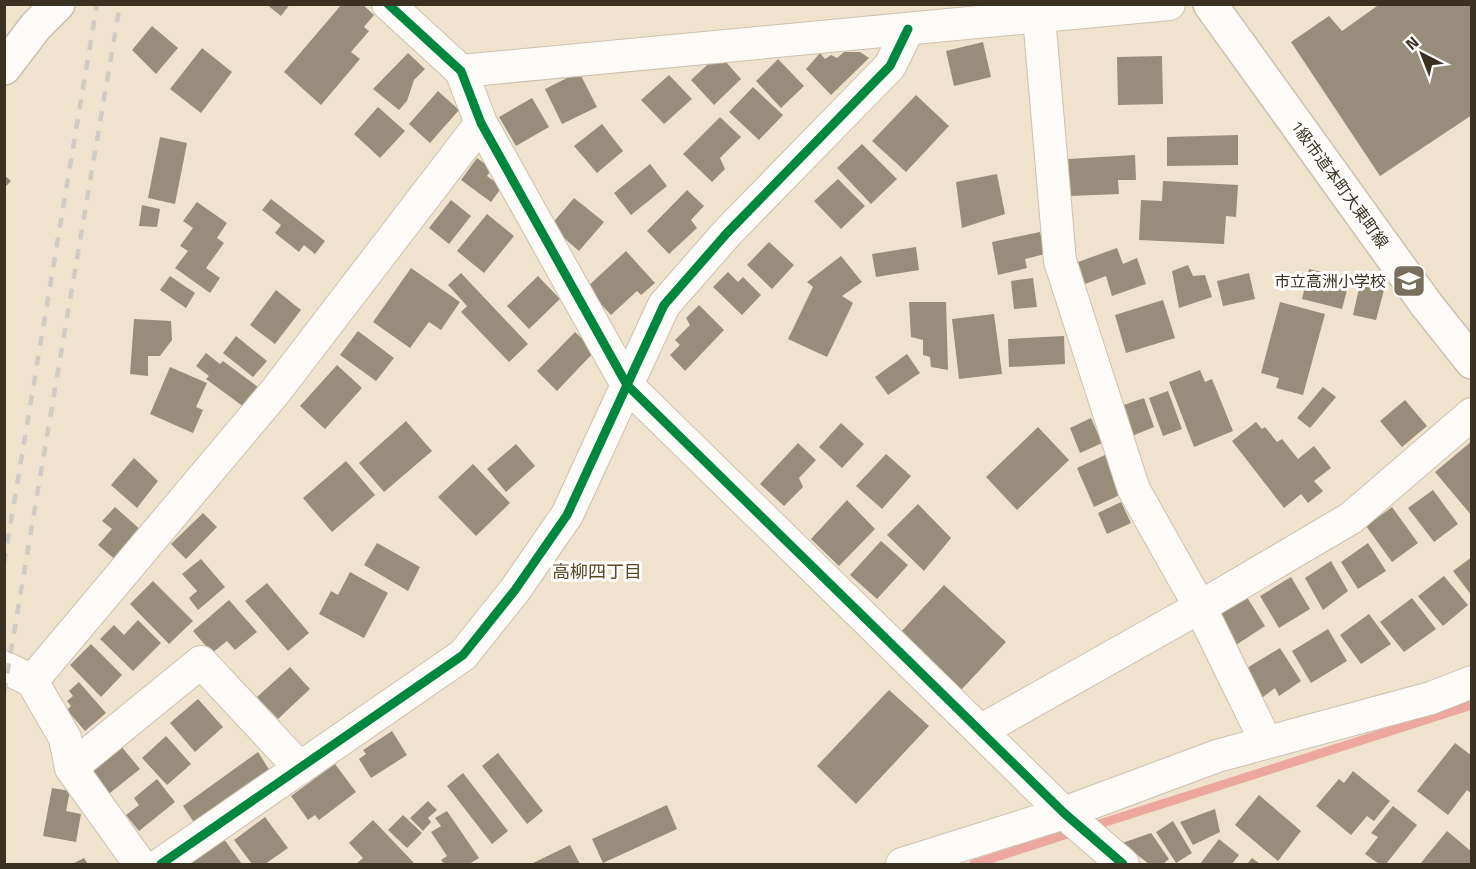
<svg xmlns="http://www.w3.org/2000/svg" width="1476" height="869" viewBox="0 0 1476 869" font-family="'Titillium Web','Noto Sans JP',sans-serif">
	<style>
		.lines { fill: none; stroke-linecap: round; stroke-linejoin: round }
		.stream { stroke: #eca79e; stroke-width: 9 }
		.building { fill: #978d7a }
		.street-casing { stroke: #cbc1b0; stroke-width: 34 }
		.secondary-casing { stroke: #cbc1b0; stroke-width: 36 }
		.street { stroke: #fdfbf8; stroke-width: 32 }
		.secondary { stroke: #fdfbf8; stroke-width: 33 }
		.rail { stroke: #cfcbc5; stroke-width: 4.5; stroke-dasharray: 10 10; stroke-linecap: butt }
		.cycleway-casing { stroke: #fff; stroke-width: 13 }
		.cycleway { stroke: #00873e; stroke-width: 9 }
		.labels { text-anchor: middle; stroke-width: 6; stroke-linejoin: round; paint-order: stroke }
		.street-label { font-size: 16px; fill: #3a3122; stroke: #fff }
		.poi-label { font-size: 16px; fill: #3a3122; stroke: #fff; text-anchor: end }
		.neighbourhood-label { font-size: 18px; fill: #5b4825; stroke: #fff }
	</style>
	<rect width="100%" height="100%" fill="#efe3cd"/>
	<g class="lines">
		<!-- stream -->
		<path class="stream" d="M1090,827L1472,705
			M974,864L1077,831"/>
	</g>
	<!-- building -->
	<path class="building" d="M266,4H290L281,16Z
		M342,4H362L374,15L364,27L369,31L351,52L360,59L321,105L284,72Z
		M1380,4H1472V115L1380,176L1291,42L1329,16L1342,31Z
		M152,26L178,48L156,74L132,50Z
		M983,42L991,77L954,86L946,51Z
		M202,48L232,72L201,113L170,89Z
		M844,52H860L869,58L831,95L806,69L820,53L825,59L831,55L837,58Z
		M408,53L425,69L414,80L407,101L399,110L373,89Z
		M719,54L741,79L714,105L691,80Z
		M1162,56L1163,104L1118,105L1117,57Z
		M778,59L804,86L781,108L756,81Z
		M579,72L597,107L562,124L545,89Z
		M669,75L692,99L664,124L641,100Z
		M753,87L783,115L759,140L729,112Z
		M438,91L459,110L430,143L409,124Z
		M916,95L949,126L906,172L872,141Z
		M532,98L549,127L516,146L499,117Z
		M378,107L405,131L380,158L354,134Z
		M720,117L741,137L720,158L725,169L712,182L683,154Z
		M602,124L623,151L597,173L574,146Z
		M1238,135V165L1167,166V137Z
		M160,137L187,143L175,204L148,198Z
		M862,144L897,179L871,204L837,168Z
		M1135,155L1136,180H1118L1119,194L1070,196L1068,159Z
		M477,158L492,169L487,176L502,187L491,202L461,180Z
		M650,164L667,186L631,215L614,193Z
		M997,174L1005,214L962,228L956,182Z
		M4,175L11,181L4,188Z
		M838,179L865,206L841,229L814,201Z
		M1163,181L1238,185L1236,217L1226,216L1224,244L1139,240L1141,200L1162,201Z
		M687,190L704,206L691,220L697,228L669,254L647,231Z
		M574,198L604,222L579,251L550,226Z
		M271,199L325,241L315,254L304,245L299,252L275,233L281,225L262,210Z
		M451,200L471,216L449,244L429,228Z
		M197,202L227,223L217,238L224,243L206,268L220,278L210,293L175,268L188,251L180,246L193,228L183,221Z
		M142,205L160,209L157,227L139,226Z
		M487,214L514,236L484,273L457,251Z
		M1040,232L1045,254L1025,259L1027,268L998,275L992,242Z
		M769,242L794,265L772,289L747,265Z
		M916,247L919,270L876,277L872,254Z
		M1117,248L1123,264L1137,258L1146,284L1112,296L1106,276L1085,284L1078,262Z
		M626,251L655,283L641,295L637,291L611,315L586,288Z
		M841,256L862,282L842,296L853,303L827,357L788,339L813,287L807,282Z
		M1188,265L1193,276L1205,275L1212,297L1179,308L1172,271Z
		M411,268L460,302L441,330L429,322L410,348L373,322Z
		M1309,269L1350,279L1342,309L1302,299Z
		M728,272L738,282L743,277L761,295L742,315L713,287Z
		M461,273L528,344L509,362L461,312L467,306L448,285Z
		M1249,273L1255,299L1223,306L1217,281Z
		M170,276L195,293L186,308L160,290Z
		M538,276L560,299L529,329L507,306Z
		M1033,278L1037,307L1014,309L1011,281Z
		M1360,284L1384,290L1376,320L1353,315Z
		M276,290L301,310L275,344L250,325Z
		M1163,300L1175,338L1126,353L1115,315Z
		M909,302H946L948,370L931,367L930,357L923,355V340L911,337Z
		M1280,302L1325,314L1303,395L1276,388L1279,378L1261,373Z
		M699,305L724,330L685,371L670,355L680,345L675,340L690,325L686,318Z
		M994,314L1002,374L959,379L952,319Z
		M134,319L171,321L172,340L160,356H148V376L130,374Z
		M358,331L394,358L376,381L340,355Z
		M575,332L595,351L557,391L537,371Z
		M236,336L267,361L253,377L223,353Z
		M1064,336L1065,364L1009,367L1008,339Z
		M206,353L220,364L223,361L262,390L248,410L206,379L209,376L196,366Z
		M907,354L920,373L888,395L875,377Z
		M337,365L362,388L325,429L300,406Z
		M170,367L207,383L196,407L203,410L193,433L150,414Z
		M1200,370L1205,382L1212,379L1233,431L1194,447L1169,382Z
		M1323,387L1336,397L1310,428L1297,418Z
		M1168,391L1182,429L1163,436L1149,398Z
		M1144,398L1154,427L1132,436L1121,406Z
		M1405,400L1427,426L1402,447L1380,421Z
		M1091,418L1102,443L1080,453L1070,428Z
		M406,421L432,451L384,492L359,463Z
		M1256,422L1262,429L1265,427L1277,442L1282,439L1298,459L1314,446L1331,468L1314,481L1323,491L1308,503L1301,494L1284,508L1232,441Z
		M841,423L864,444L842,468L819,447Z
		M1038,427L1069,460L1017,510L986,477Z
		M1472,441V516L1435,472Z
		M798,443L816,460L799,478L803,487L784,506L760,484Z
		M516,444L535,466L506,492L487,469Z
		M886,454L911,476L882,509L856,486Z
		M1105,455L1122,494L1094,507L1077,468Z
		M134,458L158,481L137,508L111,485Z
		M346,461L375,495L332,532L303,498Z
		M473,464L510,503L476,536L438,497Z
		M1433,490L1458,524L1434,542L1408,508Z
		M847,500L875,529L839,566L811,539Z
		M1121,502L1131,523L1107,534L1098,513Z
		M918,504L951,538L924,571L887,535Z
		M115,507L142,531L117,561L98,545L112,529L102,521Z
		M1392,507L1418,543L1392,562L1366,526Z
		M203,513L217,527L186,559L171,544Z
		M881,541L908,565L877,599L850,575Z
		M377,543L420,567L408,591L364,565Z
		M1368,543L1386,571L1358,589L1341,562Z
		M1472,557V596L1453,571Z
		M201,559L225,587L198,610L189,598L197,591L182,574Z
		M1331,561L1348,591L1323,610L1305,578Z
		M350,572L388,593L364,638L319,614L331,591L338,595Z
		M1444,576L1468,605L1443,626L1418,596Z
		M1291,577L1310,609L1279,628L1260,596Z
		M153,581L193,621L169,644L130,604Z
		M267,583L309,633L288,651L245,601Z
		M944,585L1006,642L961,690L900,633Z
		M1245,594L1265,626L1233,647L1213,614Z
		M1412,598L1436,629L1404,652L1380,622Z
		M229,600L257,632L235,650L227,641L212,653L193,631Z
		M1369,614L1391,644L1361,664L1340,635Z
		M138,620L161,643L133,671L100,639L114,625L124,635Z
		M1328,629L1347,661L1311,683L1292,651Z
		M91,644L122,675L101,697L70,665Z
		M1280,648L1301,681L1279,696L1275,688L1259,700L1242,671Z
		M290,667L310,689L278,719L257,697Z
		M79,682L106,713L85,731L67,710L71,706L67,701L73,696L69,691Z
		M889,690L929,726L856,804L817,766Z
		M198,699L223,727L195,752L170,723Z
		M392,731L407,755L371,778L359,759L366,754L363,750Z
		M166,736L191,764L167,785L142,758Z
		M1455,743L1472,756V794L1467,790L1448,815L1417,791Z
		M121,746L140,769L105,797L86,774Z
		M258,752L270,771L195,824L183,806Z
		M498,753L543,811L527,824L482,766Z
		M335,764L356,792L319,820L315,815L308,820L291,796Z
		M1353,771L1390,801L1374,821L1367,816L1351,835L1316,806L1339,779L1344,783Z
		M463,773L508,831L492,844L447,786Z
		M157,779L175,802L139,831L126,815L139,805L134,798Z
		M52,788L70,791L66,811L81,814L76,842L43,836Z
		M1259,795L1301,831L1278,861L1235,825Z
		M428,801L437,810L428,818L431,822L423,831L410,818Z
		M667,805L677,829L603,863L592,839Z
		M1393,806L1417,825L1386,864H1379L1365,854L1378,837L1371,833Z
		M1215,809L1220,832L1193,845L1180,822Z
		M447,811L479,858L469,864H444L441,860L447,856L431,832L441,826L435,818Z
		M403,815L422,833L407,848L388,830Z
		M265,817L288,848L265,864H252L234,840Z
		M373,820L415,864H356L363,858L349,843Z
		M1173,821L1192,853L1176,863L1156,832Z
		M1447,831L1472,852V864H1420Z
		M1151,833L1169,859L1163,864H1149L1122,843Z
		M224,839L242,864H188Z
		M1219,839L1239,855L1232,864H1200Z
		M570,845L580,864H531Z
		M84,858L88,864H72Z
		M1252,858L1260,864H1247Z"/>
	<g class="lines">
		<defs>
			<path id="street" d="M388,4L461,71L481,123L627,385L1064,813L1123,864
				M1039,17L1060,261L1134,490L1200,607L1266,742
				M461,71L1169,4
				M4,667L32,681L65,738L71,768L140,864
				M32,681L275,392L481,123
				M980,731L1200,607L1351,518L1472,414
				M71,768L201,662L300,768
				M161,864L463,655L515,590L567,515L664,305L727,233L890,66L908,29
				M902,864L1064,813L1217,756L1431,698L1472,682"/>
			<path id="secondary" d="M1210,4L1426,304L1472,362
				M4,68L36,26L58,4"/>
		</defs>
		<!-- street casing -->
		<use href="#street" class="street-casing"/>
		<!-- secondary casing -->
		<use href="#secondary" class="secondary-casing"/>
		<!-- street -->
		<use href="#street" class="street"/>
		<!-- secondary -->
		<use href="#secondary" class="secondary"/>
		<!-- rail -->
		<path class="rail" d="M4,563L97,4
			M4,693L31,531L120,4"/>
		<defs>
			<path id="cycleway" d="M388,4L461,71L481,123L627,385L1064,813L1123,864
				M161,864L463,655L515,590L567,515L664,305L727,233L890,66L908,29"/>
		</defs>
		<!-- cycleway casing -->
		<use href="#cycleway" class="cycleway-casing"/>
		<!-- cycleway -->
		<use href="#cycleway" class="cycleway"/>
	</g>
	<!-- icons -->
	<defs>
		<symbol id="school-square" viewBox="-11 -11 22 22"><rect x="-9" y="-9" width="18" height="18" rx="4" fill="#796f5e" stroke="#fff"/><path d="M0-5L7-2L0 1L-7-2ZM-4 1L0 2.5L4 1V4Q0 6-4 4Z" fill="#fff"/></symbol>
	</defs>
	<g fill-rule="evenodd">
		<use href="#school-square" x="1390" y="262" width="38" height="38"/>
	</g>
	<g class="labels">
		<!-- street labels -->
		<g class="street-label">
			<text transform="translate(1340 184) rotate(54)" y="6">1級市道本町大東町線</text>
		</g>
		<!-- poi labels -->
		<g class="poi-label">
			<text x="1386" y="287">市立高洲小学校</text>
		</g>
		<!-- neighbourhood labels -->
		<g class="neighbourhood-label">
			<text x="597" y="578">高柳四丁目</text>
		</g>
	</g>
	<!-- border -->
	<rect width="1476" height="869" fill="none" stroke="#3a3122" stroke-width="12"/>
	<!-- north arrow -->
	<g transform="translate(1422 54) rotate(318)" stroke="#ffffff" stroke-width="4.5" paint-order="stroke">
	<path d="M0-4.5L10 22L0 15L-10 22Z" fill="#3a3122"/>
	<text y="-9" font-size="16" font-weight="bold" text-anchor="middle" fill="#3a3122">N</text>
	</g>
</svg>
